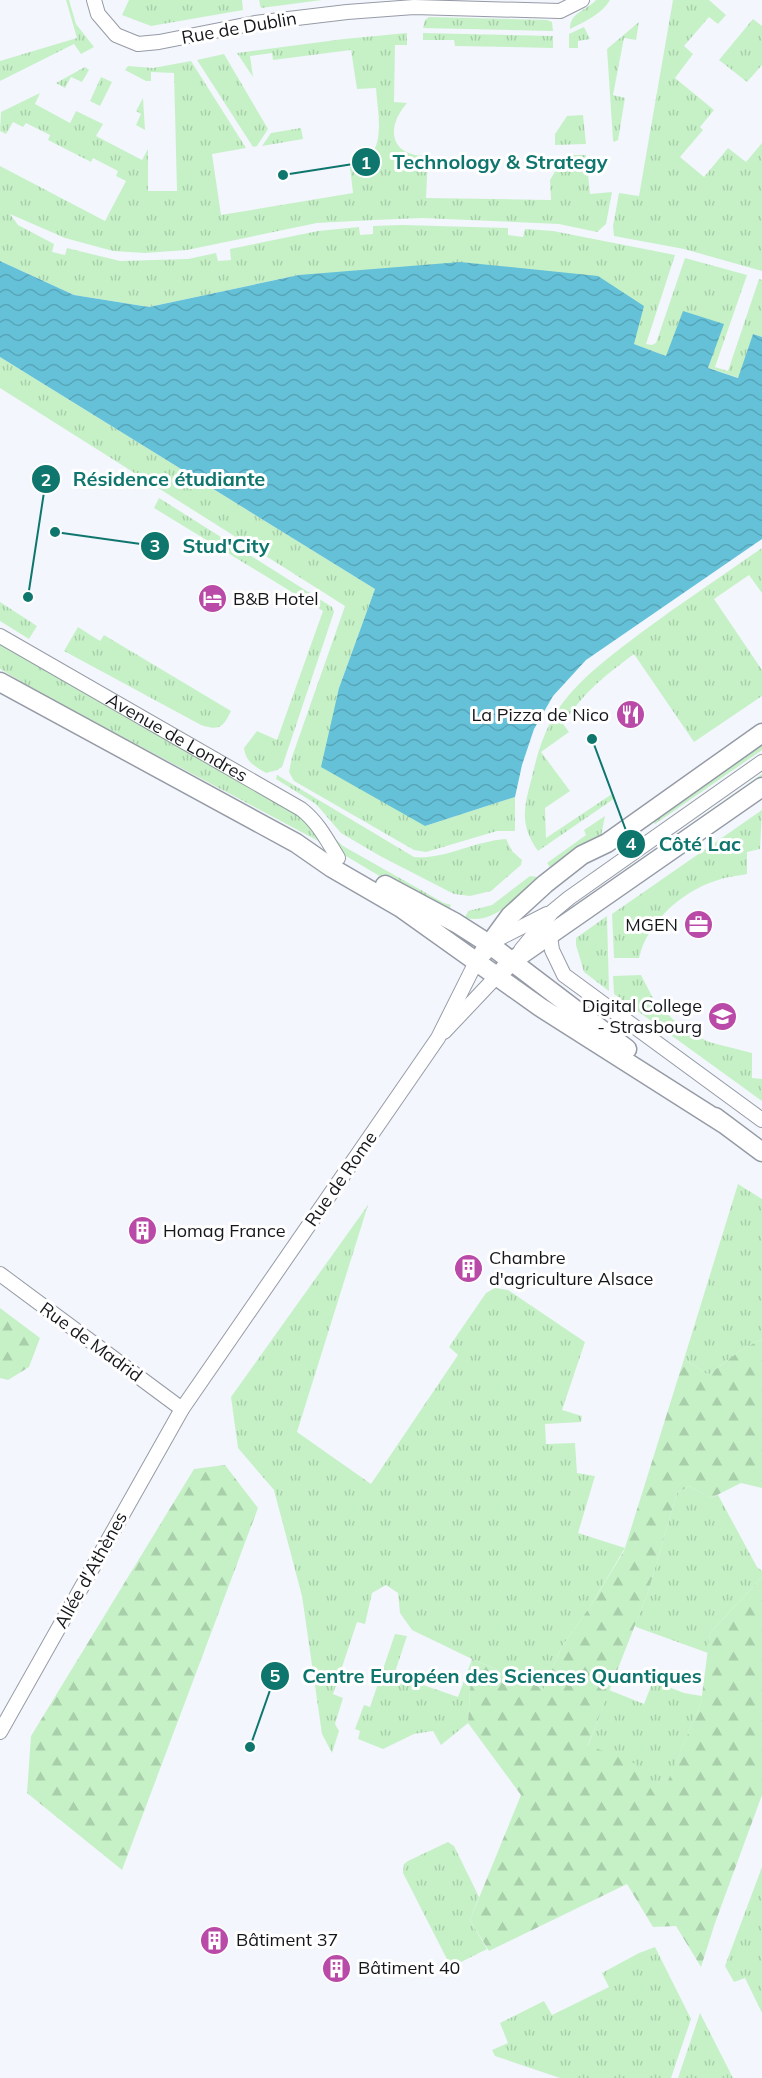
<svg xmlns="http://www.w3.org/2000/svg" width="762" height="2078" viewBox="0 0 762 2078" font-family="Mulish,sans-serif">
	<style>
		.grass { fill: url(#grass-tufts) }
		.forest { fill: url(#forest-firs) }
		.water { fill: url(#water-waves) }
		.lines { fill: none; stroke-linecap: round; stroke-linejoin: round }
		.minor-casing { stroke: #969ba6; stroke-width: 16 }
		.tertiary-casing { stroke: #969ba6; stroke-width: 21 }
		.minor { stroke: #fff; stroke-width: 14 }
		.tertiary { stroke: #fff; stroke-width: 18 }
		.labels { text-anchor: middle; stroke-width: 6; stroke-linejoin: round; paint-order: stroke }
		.street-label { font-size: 18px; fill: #16171b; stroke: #fff }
		.poi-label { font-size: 18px; fill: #16171b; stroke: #fff; text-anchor: start }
		.leader { fill: none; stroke: #0f766e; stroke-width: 2 }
		.callout-dot { fill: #0f766e; stroke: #fff; stroke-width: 2 }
		.mark-label { font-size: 18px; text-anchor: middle; font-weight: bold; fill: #fff }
		.callout-label { font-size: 20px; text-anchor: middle; font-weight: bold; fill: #0f766e; stroke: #fff; stroke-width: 6; stroke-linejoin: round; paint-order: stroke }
	</style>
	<defs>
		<pattern id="grass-tufts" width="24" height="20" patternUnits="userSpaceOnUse" patternTransform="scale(1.5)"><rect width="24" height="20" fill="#c6f1c7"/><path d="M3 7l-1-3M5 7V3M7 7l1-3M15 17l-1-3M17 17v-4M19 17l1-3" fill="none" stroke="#a9ceaa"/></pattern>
		<pattern id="forest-firs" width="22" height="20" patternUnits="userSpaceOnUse" patternTransform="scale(1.5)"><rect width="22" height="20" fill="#c6f1c7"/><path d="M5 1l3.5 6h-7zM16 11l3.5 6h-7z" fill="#a9ceaa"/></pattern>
		<pattern id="water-waves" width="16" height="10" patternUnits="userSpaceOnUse" patternTransform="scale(1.5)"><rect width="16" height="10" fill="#65c1d8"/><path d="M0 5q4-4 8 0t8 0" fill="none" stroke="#57a5b9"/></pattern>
	</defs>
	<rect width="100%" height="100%" fill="#f3f6fd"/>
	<!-- grass -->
	<path class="grass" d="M66,0H69L76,24L94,47L81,54L74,44L0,81V61L77,38Z
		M129,0H242L243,10L151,26L122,15Z
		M259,0H322L261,8Z
		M596,0H610C602,14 584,22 570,29C570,12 586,11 596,0Z
		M673,0H709L726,15L718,24L709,17L684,46L693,54L675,78L714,110L700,127L703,130L680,157L704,177L728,148L746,162L762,143V271L684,249L614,236L613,226L619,193L639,196Z
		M429,17L547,20L552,22L553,31L423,28L425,20Z
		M753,19L762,26V65L747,82L719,60Z
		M639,22L636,40L624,38L613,95L625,98L618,140L614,142L613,140L607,49Z
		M584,27L590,39L578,41V48H569V34Z
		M407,33V45H395L394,102L407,103C385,128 390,157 428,156L426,198L551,200L550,180L565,155H586L590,194L612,192L606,224L597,232L559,224L422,218L374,220L317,223L187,250L145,253L113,251L65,238L10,214L18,225L54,244L52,252L65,255L67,248L120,261L188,259L216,253L218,261L231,260L230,249L318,231L359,227L360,235L373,234V226L402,225L508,228V235L523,237L525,229L553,231L675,255L646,344L652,345L656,343L685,258L747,275L715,367L728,371L759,279L762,280V337L753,334L739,378L708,368L723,324L666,356L634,344L299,275L149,307L74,295L0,261V166L105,221L126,181L116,176L118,171L93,158L91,162L48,140L50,135L26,123L23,127L13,122L6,134L0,131L1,112L40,93L35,104L70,123L76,111L103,124L96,136L142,160L148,149V191H177L174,73L151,72V81H146L125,70L128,66L153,68L191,61L246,148L212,154L221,215L353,193L350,167C389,158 378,118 376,88L357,89L351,50L273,60L272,53L250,56L253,77L237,53L344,39Z
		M423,33L553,36V48L455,46L454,40H423Z
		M224,54L268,129L257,146L253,147L197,60Z
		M85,67L89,70L82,82L71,77L65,88L56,83Z
		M101,77L112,82L100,106L90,101Z
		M143,98L145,130L136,125L141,114L136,111Z
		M583,115L586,144L555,145V134L567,116Z
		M301,128L303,139L262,146L271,133Z
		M0,357L375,589L339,688L425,826L515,797V831H497L426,852L414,850L294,781L289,772L292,757L345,606L0,388Z
		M159,498L332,607L334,612L282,767L277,770L266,773C255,766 246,763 244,748L257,731L277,740L323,611L154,508Z
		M762,548V593L749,575L714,599L762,670V696L694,742L634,654C602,678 586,690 563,724L569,732L541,752L570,791L545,808L546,838L612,794L615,798L538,851C519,824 524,807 532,777C536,758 542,738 551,721C571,684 609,657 642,632C681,603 722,576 762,548Z
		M0,602L37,626L29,639L0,621Z
		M78,627L100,641L104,635L231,711C223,728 219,731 201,725L64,651Z
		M0,642L296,812L313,825L324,844L42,694L0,669Z
		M762,743V750L655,824L652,819Z
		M762,774V780L671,845L667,841Z
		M277,775L414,857C444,860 474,841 506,839L512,851L522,860L521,865L491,891L470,896L454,894L380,856L341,833L316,804L276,779Z
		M762,810L760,849L747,852V874C737,876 725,877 715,881C681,892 647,923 639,958H614L612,914Z
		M605,816L601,836L585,845L576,847L550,867L547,863L586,835L584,830Z
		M327,831L343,846L444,903L451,905L448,912L398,887L346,856Z
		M530,876L538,877C518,895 496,925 465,918L468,911L492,905Z
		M607,916V917L609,991L584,972L576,945V938Z
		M641,975L655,1002L682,1028L709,1042L752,1053V1078L762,1079V1101L614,994L613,976Z
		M738,1184L762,1199V1339L741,1350L708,1375L684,1359Z
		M368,1205L297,1432L371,1484L458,1355L449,1347L486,1293L495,1288L508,1290L585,1342L562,1410L582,1416L581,1422L545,1424L546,1444L575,1443L577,1473L595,1476L578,1533L625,1548L589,1608L561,1648L544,1689L472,1659L468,1723L441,1745L433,1731L414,1734L383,1749L358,1739L360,1731L355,1729L364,1705L370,1707L395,1634L407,1636L394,1675L458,1697L472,1659L412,1630L400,1613L398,1593L386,1585L372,1593L365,1624L357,1622L333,1694L343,1698L335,1724L339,1731L332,1753L322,1734L302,1596L274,1490L238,1448L231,1397Z
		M689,1486L711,1498L718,1495L757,1567L762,1571V1577L710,1633L708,1653L636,1627L635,1625L648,1592L677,1493Z
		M653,1681L684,1693L702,1696L701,1703L659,1803L588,1746L609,1690L644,1704Z
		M448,1842L454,1846L479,1897L470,1920L487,1949L451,1967L403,1873L404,1864L408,1861Z
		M762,1867V2013L745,1978L734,1982L725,1966Z
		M655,1947L691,2019L671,2078H560L495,2056L492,2050L508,2043L500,2023L544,2001L552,2015L609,1987L602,1973L639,1953Z
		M700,2013L733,2078H678Z"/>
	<!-- forest -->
	<path class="forest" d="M0,1308L40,1338L29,1367L8,1380L0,1378Z
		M762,1339V1488L741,1483L711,1498L689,1486L677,1493L648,1592L588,1745L636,1764L659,1802L701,1703L710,1633L762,1577V1795L715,1923L701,1967L676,1926L653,1927L627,1884L489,1951L470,1920L521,1795L468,1723L472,1659L544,1689L561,1648L589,1608L624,1551L684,1359L708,1375L741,1350Z
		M225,1465L258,1508L122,1870L27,1793L31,1736L194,1469Z"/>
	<!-- water -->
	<path class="water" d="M0,261L74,295L149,307L299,275L460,262L598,276L644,306L634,344L666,356L683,311L724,324L708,368L738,378L753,334L762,337V539L586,660L553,696L534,729L522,765L515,797L425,826L321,767L339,688L375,589L0,357Z"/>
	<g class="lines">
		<defs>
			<g id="minor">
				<path d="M94,0L98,14L116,35L138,44L159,42L255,23L347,12L414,7L560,11L582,0"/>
				<path id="s1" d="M0,636L301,809C318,822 327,840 338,858"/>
				<path d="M549,929L552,950L564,975L762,1120"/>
				<path d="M492,942L547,914"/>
				<path d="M521,950L552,912L569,898L762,762"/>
				<path d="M444,1032L496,977"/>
				<path d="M0,1274L182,1409"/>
				<path d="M0,1732L182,1409L438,1038L476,962"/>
			</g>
			<path id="tertiary" d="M0,682L296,843L332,868L401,908L540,1007L724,1124
				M385,885L456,923L489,944L627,1049
				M483,953L510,916L545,884L582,855L607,843L762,733
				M504,969L512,961L762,787
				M715,1117L762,1152"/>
		</defs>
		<!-- minor casing -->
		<use href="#minor" class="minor-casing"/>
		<!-- tertiary casing -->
		<use href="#tertiary" class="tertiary-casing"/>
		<!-- minor -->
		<use href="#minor" class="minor"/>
		<!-- tertiary -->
		<use href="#tertiary" class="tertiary"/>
	</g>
	<!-- icons -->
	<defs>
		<symbol id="hotel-disc" viewBox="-11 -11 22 22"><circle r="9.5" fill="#b94aa8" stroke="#fff"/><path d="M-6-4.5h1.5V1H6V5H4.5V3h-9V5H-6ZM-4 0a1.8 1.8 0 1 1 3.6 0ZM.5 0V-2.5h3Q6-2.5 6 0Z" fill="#fff"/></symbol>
		<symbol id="restaurant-disc" viewBox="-11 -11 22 22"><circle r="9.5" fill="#b94aa8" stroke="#fff"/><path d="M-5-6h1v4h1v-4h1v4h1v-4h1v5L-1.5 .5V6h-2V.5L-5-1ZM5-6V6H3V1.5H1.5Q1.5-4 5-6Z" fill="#fff"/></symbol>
		<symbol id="office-disc" viewBox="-11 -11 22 22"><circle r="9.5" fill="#b94aa8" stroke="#fff"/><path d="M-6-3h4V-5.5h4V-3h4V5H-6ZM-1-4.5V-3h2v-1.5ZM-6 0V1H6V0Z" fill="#fff"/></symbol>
		<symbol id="university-disc" viewBox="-11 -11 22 22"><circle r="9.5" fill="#b94aa8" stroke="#fff"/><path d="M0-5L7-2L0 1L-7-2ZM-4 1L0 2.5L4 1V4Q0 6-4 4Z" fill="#fff"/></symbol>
		<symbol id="building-disc" viewBox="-11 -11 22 22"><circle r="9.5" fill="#b94aa8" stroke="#fff"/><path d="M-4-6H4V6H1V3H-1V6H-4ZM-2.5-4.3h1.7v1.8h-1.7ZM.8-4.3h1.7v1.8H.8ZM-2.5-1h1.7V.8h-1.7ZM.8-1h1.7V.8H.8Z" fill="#fff"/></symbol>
	</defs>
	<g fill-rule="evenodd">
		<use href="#hotel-disc" x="196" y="582" width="33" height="33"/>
		<use href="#restaurant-disc" x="614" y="698" width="33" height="33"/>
		<use href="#office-disc" x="682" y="908" width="33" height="33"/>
		<use href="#university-disc" x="706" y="1000" width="33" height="33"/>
		<use href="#building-disc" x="126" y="1214" width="33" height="33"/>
		<use href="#building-disc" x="452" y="1252" width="33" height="33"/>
		<use href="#building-disc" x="198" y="1924" width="33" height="33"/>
		<use href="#building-disc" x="320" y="1952" width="33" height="33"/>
	</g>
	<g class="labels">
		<!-- street labels -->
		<g class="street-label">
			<text transform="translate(239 28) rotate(-10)" y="6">Rue de Dublin</text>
			<text dy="6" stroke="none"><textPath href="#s1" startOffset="204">Avenue de Londres</textPath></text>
			<text transform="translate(341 1179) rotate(-55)" y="6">Rue de Rome</text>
			<text transform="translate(91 1342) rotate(36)" y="6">Rue de Madrid</text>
			<text transform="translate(91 1570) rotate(-61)" y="6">Allée d'Athènes</text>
		</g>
		<!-- poi labels -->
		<g class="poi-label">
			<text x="233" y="605">B&amp;B Hotel</text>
			<text x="609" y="721" text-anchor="end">La Pizza de Nico</text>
			<text x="678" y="931" text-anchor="end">MGEN</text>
			<text x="702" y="1012" text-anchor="end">Digital College<tspan x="702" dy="21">- Strasbourg</tspan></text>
			<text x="163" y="1237">Homag France</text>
			<text x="489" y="1264">Chambre<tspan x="489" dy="21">d'agriculture Alsace</tspan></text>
			<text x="236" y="1946">Bâtiment 37</text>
			<text x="358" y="1974">Bâtiment 40</text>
		</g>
	</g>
	<!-- callouts -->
	<path class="leader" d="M283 175L366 162M28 597L46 479M55 532L155 546M592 739L631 844M250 1747L275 1676"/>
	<g class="callout-dot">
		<circle cx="283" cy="175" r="6"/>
		<circle cx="28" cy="597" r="6"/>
		<circle cx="55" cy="532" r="6"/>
		<circle cx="592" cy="739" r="6"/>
		<circle cx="250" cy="1747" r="6"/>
		<circle cx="366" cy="162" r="15"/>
		<circle cx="46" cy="479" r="15"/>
		<circle cx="155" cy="546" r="15"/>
		<circle cx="631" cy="844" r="15"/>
		<circle cx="275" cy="1676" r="15"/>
	</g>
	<g class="mark-label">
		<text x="366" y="169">1</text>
		<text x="46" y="486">2</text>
		<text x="155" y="552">3</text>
		<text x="631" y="850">4</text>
		<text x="275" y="1682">5</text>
	</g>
	<g class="callout-label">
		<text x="500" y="169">Technology &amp; Strategy</text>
		<text x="169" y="486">Résidence étudiante</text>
		<text x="226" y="553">Stud'City</text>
		<text x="700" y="851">Côté Lac</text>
		<text x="502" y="1683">Centre Européen des Sciences Quantiques</text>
	</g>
</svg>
